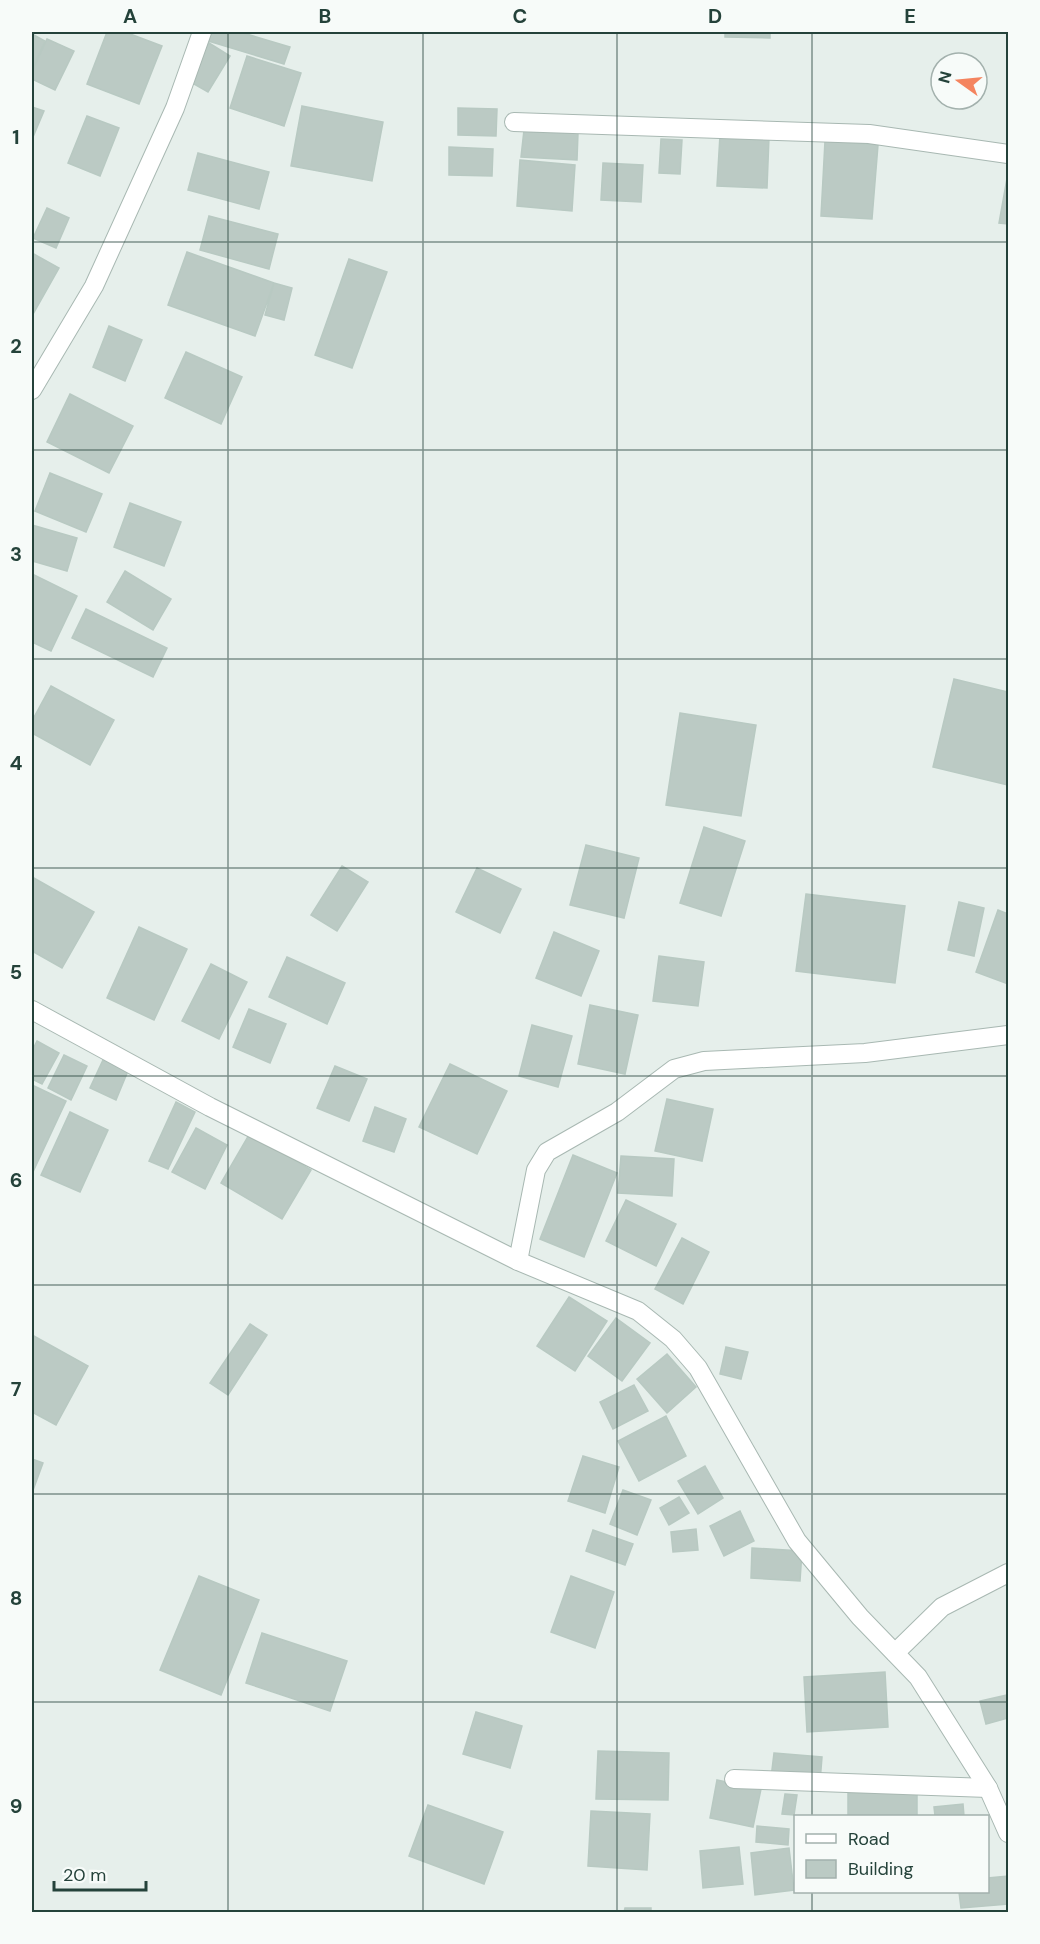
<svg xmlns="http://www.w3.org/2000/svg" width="1040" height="1944" viewBox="0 0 1040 1944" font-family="'DM Sans',sans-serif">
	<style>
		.building { fill: #bbcac4; stroke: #b8c9c2; stroke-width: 1.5 }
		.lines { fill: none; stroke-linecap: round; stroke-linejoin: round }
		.minor-casing { stroke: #a8b8b2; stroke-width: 20 }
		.tertiary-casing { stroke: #a8b8b2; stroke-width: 20 }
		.minor { stroke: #fff; stroke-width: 18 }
		.tertiary { stroke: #fff; stroke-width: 18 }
		.grid { fill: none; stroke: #24423a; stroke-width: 1.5; stroke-opacity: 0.55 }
		.neatline { fill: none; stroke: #24423a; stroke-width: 2 }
		.grid-label { font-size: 20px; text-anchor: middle; font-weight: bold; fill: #24423a }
	</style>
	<rect width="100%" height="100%" fill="#e6efeb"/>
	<!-- building -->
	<path class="building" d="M107,32H125L162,46L139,104L87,84Z
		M208,32H240L290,47L284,64L205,40Z
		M725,32H770V38L725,37Z
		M32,34L45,41L32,70Z
		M47,39L74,51L55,90L32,79V72Z
		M209,43L230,56L208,92L187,80Z
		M247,56L301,73L284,126L230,108Z
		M302,106L383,122L372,181L291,166Z
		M32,107L44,111L33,137H32Z
		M458,108L497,109L496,136L458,135Z
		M87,116L119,128L100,176L68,163Z
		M524,130L578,133L577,160L521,157Z
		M720,135L769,137L767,188L717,186Z
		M661,139L682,140L680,174L659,173Z
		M825,141L878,145L872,219L821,216Z
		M449,147L493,149L492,176L449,175Z
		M198,153L269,172L259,209L188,190Z
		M520,160L575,165L572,211L517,206Z
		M603,163L643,165L641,202L601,200Z
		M1008,173V224L999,223Z
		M47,208L69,218L56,248L33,238Z
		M209,216L278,234L269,269L200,250Z
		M187,252L274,283L255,336L168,305Z
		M32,253L59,268L32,316Z
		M349,259L387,272L352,368L315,355Z
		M274,283L292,288L284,320L265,315Z
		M109,326L142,340L125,381L93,367Z
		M186,352L242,377L221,424L165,398Z
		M70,394L133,426L109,473L47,442Z
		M50,473L102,494L86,532L35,511Z
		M130,503L181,522L164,566L114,547Z
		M32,525L77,538L67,571L32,561Z
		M125,571L171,599L153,630L107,602Z
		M32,574L77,596L51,651L32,642Z
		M86,609L167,648L153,677L72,638Z
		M954,679L1008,692V785L933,767Z
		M51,686L114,720L90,765L32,733V721Z
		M680,713L756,725L741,816L666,805Z
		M704,827L745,841L721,916L680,903Z
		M586,845L639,858L624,918L570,905Z
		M342,866L368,882L337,931L311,915Z
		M477,868L521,889L500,933L456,912Z
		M32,877L94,912L62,968L32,951Z
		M806,894L905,906L895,983L796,971Z
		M959,902L984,908L974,956L948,950Z
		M998,910L1008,914V984L976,972Z
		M139,927L187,949L154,1020L107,998Z
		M554,932L599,951L581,996L536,978Z
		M659,956L704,962L698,1006L653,1001Z
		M287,957L345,983L327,1024L269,997Z
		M211,964L247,982L219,1039L182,1021Z
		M590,1005L638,1015L625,1074L578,1064Z
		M249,1009L286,1024L270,1063L233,1047Z
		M532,1025L572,1036L558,1087L519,1076Z
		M37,1041L59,1053L42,1084L32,1079V1051Z
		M64,1055L87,1066L71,1100L48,1088Z
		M103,1060L128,1071L116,1100L90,1088Z
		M450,1064L507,1091L477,1154L419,1127Z
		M335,1066L367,1079L349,1121L317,1108Z
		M32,1085L66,1101L32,1174Z
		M667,1099L713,1109L702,1161L655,1151Z
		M176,1102L195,1112L168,1169L149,1161Z
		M375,1107L406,1119L394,1152L363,1141Z
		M70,1112L108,1130L80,1192L41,1175Z
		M196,1128L227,1145L205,1189L172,1172Z
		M250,1133L311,1170L282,1219L221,1183Z
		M573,1155L617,1173L584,1257L540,1239Z
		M621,1156L674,1159L672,1196L618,1193Z
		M626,1200L676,1224L656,1266L606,1241Z
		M682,1238L709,1252L683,1304L655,1289Z
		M569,1297L607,1321L575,1371L537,1346Z
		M616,1318L650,1343L622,1381L588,1356Z
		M250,1324L267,1335L228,1395L210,1383Z
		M32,1335L88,1366L56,1425L32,1412Z
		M726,1347L748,1352L741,1379L720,1374Z
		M667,1354L696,1387L667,1413L637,1379Z
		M634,1385L648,1411L613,1429L600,1402Z
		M666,1416L686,1456L639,1481L618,1441Z
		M583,1456L619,1467L605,1513L568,1501Z
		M32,1459L43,1463L32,1493Z
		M705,1466L723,1498L698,1514L678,1481Z
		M623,1490L651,1500L637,1535L610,1524Z
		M679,1497L689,1513L669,1525L660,1508Z
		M740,1511L754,1541L724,1556L710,1526Z
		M696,1529L698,1550L673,1552L671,1532Z
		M593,1530L633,1544L625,1565L586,1551Z
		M752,1548L802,1551L800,1581L751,1578Z
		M199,1576L259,1600L221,1695L160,1670Z
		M571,1576L614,1592L595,1648L551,1632Z
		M262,1633L347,1661L330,1711L246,1683Z
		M885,1672L888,1727L807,1732L804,1677Z
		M1007,1695L1008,1718L986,1724L980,1701Z
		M476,1712L522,1726L510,1768L463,1754Z
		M598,1751L669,1753L668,1800L596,1799Z
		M774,1753L822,1757L820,1782L771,1778Z
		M717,1780L761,1789L753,1827L710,1818Z
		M917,1792V1816H848V1793Z
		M785,1794L797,1795L794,1815L782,1814Z
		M963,1804L964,1816H935L934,1807Z
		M428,1805L503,1832L484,1884L409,1856Z
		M591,1811L650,1814L647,1870L588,1866Z
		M757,1826L789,1829L788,1845L756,1842Z
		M739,1847L743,1884L703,1888L700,1851Z
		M789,1848L794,1890L755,1895L751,1853Z
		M1008,1876V1904L961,1908L959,1892H988V1878Z
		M625,1908H651V1912H624Z"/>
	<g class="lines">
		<defs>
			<path id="minor" d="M514,122L869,134L1008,154
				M32,390L94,286L175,108L202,32
				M518,1261L536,1170L547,1152L617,1112L674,1069L704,1061L865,1053L1008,1035
				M895,1653L942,1607L1008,1573
				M734,1779L988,1788"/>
			<path id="tertiary" d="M32,1010L210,1107L518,1261L638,1311L673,1339L698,1368L797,1541L860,1617L918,1677L988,1788L1008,1833"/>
		</defs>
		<!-- minor casing -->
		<use href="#minor" class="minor-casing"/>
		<!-- tertiary casing -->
		<use href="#tertiary" class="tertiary-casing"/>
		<!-- minor -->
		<use href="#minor" class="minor"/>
		<!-- tertiary -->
		<use href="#tertiary" class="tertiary"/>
	</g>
	<!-- grid -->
	<path class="grid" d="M228,32V1912M423,32V1912M617,32V1912M812,32V1816M32,242H1008M32,450H1008M32,659H1008M32,868H1008M32,1076H1008M32,1285H1008M32,1494H1008M32,1702H1008M812,1892V1912"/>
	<!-- border -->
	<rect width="1040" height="1944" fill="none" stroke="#f7fbf9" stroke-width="66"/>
	<!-- legend -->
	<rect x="794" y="1815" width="195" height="78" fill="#f7fbf9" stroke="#a3b1ad" stroke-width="1.5"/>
	<rect x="806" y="1834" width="30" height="9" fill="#ffffff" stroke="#a3b1ad" stroke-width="1.5"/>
	<text x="848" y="1845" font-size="18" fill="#24423a">Road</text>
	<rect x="806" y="1860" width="30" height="18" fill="#bbcac4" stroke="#a3b1ad" stroke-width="1.5"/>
	<text x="848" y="1875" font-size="18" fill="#24423a">Building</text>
	<!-- north arrow -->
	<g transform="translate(959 81) rotate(285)"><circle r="28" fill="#f7fbf9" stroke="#a3b1ad" stroke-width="1.5"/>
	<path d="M0-4.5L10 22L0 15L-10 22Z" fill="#f4845f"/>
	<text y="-9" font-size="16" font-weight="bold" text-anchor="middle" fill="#24423a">N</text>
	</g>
	<!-- scale -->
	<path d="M54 1881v9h92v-9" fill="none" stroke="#24423a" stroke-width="3"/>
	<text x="63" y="1881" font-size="18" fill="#24423a" stroke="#f7fbf9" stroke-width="4.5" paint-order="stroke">20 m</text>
	<rect x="33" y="33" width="974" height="1878" class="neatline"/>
	<g class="grid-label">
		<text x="130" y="23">A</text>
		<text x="325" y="23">B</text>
		<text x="520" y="23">C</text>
		<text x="715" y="23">D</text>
		<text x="910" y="23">E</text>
		<text x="16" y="144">1</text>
		<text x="16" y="353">2</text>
		<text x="16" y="561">3</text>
		<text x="16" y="770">4</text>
		<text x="16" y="979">5</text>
		<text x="16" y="1187">6</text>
		<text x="16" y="1396">7</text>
		<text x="16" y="1605">8</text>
		<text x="16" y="1813">9</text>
	</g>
</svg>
